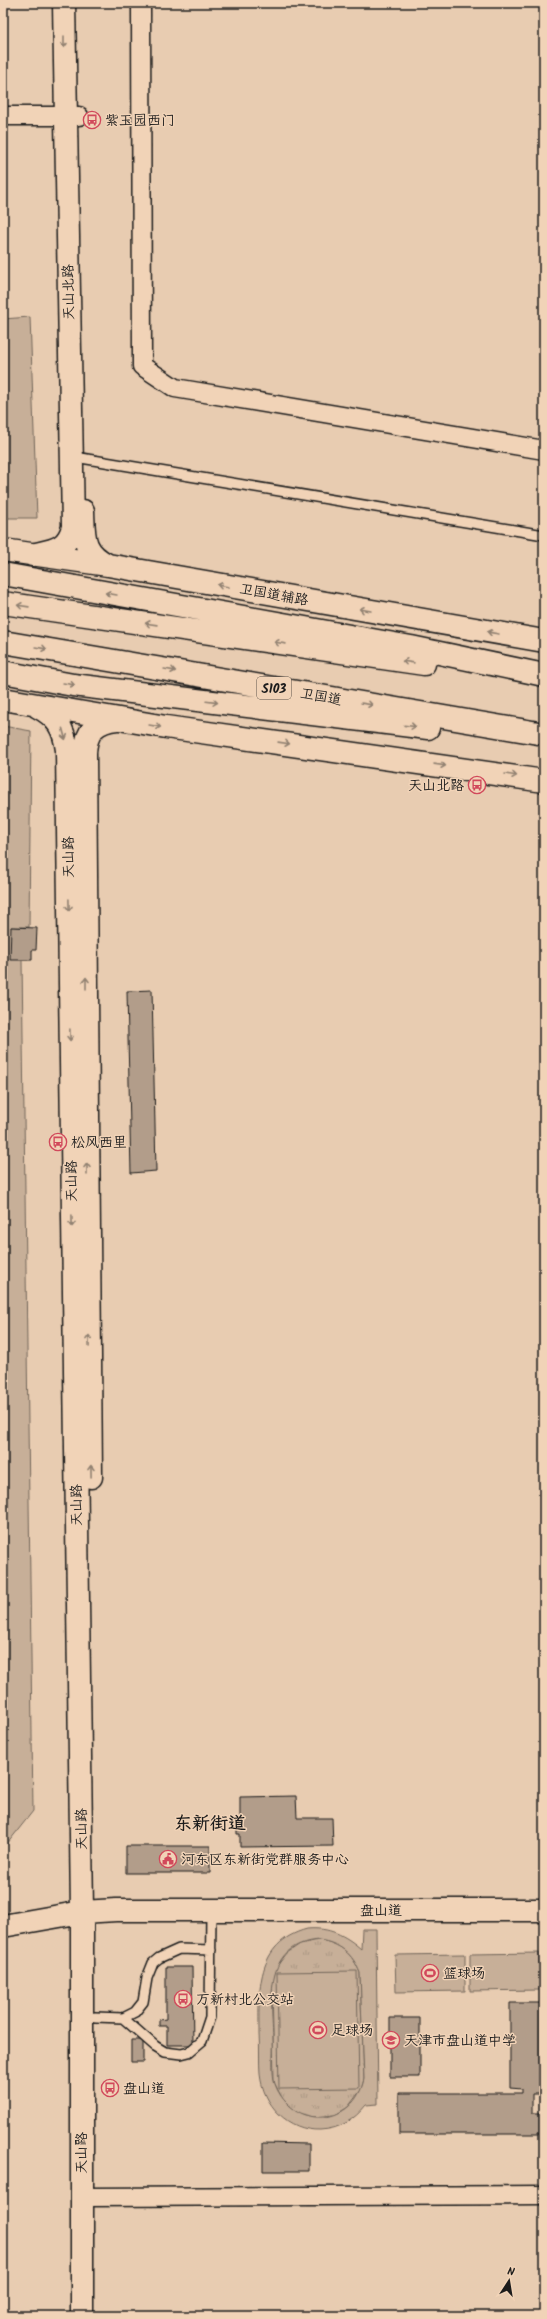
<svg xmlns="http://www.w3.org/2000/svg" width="547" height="2319" viewBox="0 0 547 2319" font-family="Kalam,'LXGW WenKai TC',sans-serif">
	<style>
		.grass { fill: url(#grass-tufts); stroke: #72665a }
		.park { fill: #c7af98; stroke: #72665a; fill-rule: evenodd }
		.building { fill: #b29d8a; stroke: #1c1c1c }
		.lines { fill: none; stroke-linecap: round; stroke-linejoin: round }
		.lane-casing { stroke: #1c1c1c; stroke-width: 12 }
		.street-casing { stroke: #1c1c1c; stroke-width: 21 }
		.secondary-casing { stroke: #1c1c1c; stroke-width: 25 }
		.highway-casing { stroke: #1c1c1c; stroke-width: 25 }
		.lane { stroke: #f1d3b7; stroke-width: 9 }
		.street { stroke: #f1d3b7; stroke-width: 18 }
		.secondary { stroke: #f1d3b7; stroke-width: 22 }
		.highway { stroke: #f1d3b7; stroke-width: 22 }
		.oneway { stroke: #918171 }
		.labels { text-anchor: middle; stroke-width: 3; stroke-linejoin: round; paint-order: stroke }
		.shield { fill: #f1d3b7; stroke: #5c534a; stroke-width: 1 }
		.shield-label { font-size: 13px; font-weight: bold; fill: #1c1c1c }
		.poi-label { font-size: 14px; fill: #1c1c1c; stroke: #f1d3b7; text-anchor: start }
		.street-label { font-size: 14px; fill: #1c1c1c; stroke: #f1d3b7 }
		.district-label { font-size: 18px; font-weight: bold; fill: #1c1c1c; stroke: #f1d3b7 }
	</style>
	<defs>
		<pattern id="grass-tufts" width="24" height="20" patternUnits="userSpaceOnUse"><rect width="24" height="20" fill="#c7af98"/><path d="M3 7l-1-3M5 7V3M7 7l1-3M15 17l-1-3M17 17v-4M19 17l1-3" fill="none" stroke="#aa9682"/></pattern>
	</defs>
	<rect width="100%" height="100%" fill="#e8ccb1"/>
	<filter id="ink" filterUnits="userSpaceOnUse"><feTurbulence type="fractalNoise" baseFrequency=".025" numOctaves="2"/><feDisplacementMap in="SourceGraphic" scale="8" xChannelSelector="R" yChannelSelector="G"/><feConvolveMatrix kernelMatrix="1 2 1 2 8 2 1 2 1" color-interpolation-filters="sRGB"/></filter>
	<g filter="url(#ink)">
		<!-- grass -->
		<path class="grass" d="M319,1940C340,1943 353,1954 360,1973L364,2079L361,2090L348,2107L335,2115L313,2117L296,2112L282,2098L274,2082L272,1983L277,1966L287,1953L300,1944Z"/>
		<!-- park -->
		<path class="park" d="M30,317L37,518H3V319Z
			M3,726L31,731L29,927H11L22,960L33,1811L3,1849Z
			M307,1929C329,1927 345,1935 361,1949L362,1929H376L378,2104L366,2105C354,2120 340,2129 320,2130C288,2131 263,2105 260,2074C259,2061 260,2047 259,2034C259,1991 255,1943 307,1929ZM319,1940C340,1943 353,1954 360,1973L364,2079C354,2126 297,2130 277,2089C270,2076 274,2055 273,2041C272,2001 262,1944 319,1940Z
			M539,1953L540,1990L470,1991V1954Z
			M465,1954V1991L396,1992L395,1955Z
			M357,1971L359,2088L279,2089L277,1972Z"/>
		<!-- building -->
		<path class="building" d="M11,927L37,928L36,950H32V960H10Z
			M152,990L156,1171L131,1173L127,991Z
			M296,1796L297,1818H332L333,1846L240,1847V1834H237V1826H240V1797Z
			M126,1846H210V1873H126Z
			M166,1967H192L193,2045H167V2026H159V2020L166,2019Z
			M510,2003H544V2094H532V2113H544V2134H399V2093H522V2089L510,2088Z
			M390,2018H420V2077H390Z
			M131,2040H143V2062H131Z
			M263,2143L309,2144V2171H263Z"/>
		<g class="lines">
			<defs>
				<path id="lane" d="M81,458L544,535
					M95,2017L123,2018L155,2046L165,2052L181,2054L189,2052L202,2041L210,2017L211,1910
					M123,2018L135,2012L143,2002L147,1978L153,1963L159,1958L179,1949L211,1950"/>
				<path id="street" d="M141,3L142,366L175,388L544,450
					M3,116H79
					M81,2197L544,2195"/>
				<path id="secondary" d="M83,511C84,537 82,552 108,565
					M3,550L108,565L544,641
					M32,555C53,550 67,550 73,527L64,3
					M3,699L166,727L544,781
					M38,707C57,717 64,728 67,750L82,1912V2316
					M91,1477L85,753C86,732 95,721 117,719
					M3,1926L82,1912L116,1910H544"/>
				<path id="highway" d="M3,574L411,647L544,675
					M3,603L424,664
					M3,642L544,734
					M3,672L73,685L428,728"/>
			</defs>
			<!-- lane casing -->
			<use href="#lane" class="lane-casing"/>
			<!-- street casing -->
			<use href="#street" class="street-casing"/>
			<!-- secondary casing -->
			<use href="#secondary" class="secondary-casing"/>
			<!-- highway casing -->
			<use href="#highway" class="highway-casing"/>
			<!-- lane -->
			<use href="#lane" class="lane"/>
			<!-- street -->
			<use href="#street" class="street"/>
			<!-- secondary -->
			<use href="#secondary" class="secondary"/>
			<!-- highway -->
			<use href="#highway" class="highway"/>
		</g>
		<!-- one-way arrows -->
		<defs><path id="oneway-shaft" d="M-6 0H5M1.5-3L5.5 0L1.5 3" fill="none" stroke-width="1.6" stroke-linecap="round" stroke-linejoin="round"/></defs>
		<g class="oneway">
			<use href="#oneway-shaft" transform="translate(64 42) rotate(90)"/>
			<use href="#oneway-shaft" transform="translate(223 586) rotate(-170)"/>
			<use href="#oneway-shaft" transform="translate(111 594) rotate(-170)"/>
			<use href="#oneway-shaft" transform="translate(23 606) rotate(-172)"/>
			<use href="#oneway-shaft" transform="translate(365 610) rotate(-170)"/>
			<use href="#oneway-shaft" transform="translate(151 624) rotate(-172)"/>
			<use href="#oneway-shaft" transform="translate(493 633) rotate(-170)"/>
			<use href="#oneway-shaft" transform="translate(280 643) rotate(-172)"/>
			<use href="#oneway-shaft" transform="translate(41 648) rotate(10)"/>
			<use href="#oneway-shaft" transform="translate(408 662) rotate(-172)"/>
			<use href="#oneway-shaft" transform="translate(170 670) rotate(10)"/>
			<use href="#oneway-shaft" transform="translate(69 684) rotate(10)"/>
			<use href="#oneway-shaft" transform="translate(212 702) rotate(7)"/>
			<use href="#oneway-shaft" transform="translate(367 704) rotate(10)"/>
			<use href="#oneway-shaft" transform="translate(155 726) rotate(10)"/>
			<use href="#oneway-shaft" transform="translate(410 726) rotate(6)"/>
			<use href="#oneway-shaft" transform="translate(64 734) rotate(75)"/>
			<use href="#oneway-shaft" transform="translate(284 743) rotate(8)"/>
			<use href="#oneway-shaft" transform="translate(440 765) rotate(8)"/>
			<use href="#oneway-shaft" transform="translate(511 775) rotate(9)"/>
			<use href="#oneway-shaft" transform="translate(69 905) rotate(89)"/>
			<use href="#oneway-shaft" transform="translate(86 983) rotate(-90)"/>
			<use href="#oneway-shaft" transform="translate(70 1035) rotate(89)"/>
			<use href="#oneway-shaft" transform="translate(87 1169) rotate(-90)"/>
			<use href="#oneway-shaft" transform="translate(72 1221) rotate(89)"/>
			<use href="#oneway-shaft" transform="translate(89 1341) rotate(-91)"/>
			<use href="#oneway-shaft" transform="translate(91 1471) rotate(-91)"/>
		</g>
	</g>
	<!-- icons -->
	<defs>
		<symbol id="bus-ring" viewBox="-11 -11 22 22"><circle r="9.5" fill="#f1d3b7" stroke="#d1495b" stroke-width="1.5"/><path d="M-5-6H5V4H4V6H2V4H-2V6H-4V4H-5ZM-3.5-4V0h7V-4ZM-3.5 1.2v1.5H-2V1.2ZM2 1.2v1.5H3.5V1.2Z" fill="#d1495b"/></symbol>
		<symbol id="civic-ring" viewBox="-11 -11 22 22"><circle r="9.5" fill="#f1d3b7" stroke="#d1495b" stroke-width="1.5"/><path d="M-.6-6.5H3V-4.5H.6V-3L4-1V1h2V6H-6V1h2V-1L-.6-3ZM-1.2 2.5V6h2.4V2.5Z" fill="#d1495b"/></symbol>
		<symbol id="stadium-ring" viewBox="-11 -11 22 22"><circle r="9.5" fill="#f1d3b7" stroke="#d1495b" stroke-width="1.5"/><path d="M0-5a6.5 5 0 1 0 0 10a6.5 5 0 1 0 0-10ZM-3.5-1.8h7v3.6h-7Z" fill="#d1495b"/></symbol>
		<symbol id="school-ring" viewBox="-11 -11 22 22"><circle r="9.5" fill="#f1d3b7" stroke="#d1495b" stroke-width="1.5"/><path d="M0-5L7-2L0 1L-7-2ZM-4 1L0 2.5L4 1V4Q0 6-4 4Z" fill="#d1495b"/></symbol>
	</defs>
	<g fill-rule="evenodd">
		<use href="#bus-ring" x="82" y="110" width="20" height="20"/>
		<use href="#bus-ring" x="467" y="775" width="20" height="20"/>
		<use href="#bus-ring" x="48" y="1132" width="20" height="20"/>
		<use href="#civic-ring" x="158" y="1849" width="20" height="20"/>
		<use href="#stadium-ring" x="420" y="1963" width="20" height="20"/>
		<use href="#bus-ring" x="173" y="1989" width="20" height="20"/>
		<use href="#stadium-ring" x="308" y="2020" width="20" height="20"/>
		<use href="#school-ring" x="381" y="2030" width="20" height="20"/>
		<use href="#bus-ring" x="100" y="2078" width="20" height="20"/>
	</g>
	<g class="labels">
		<!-- shield labels -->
		<rect class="shield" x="257" y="677" width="34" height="22" rx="3"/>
		<g class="shield-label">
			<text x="274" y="693">S103</text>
		</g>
		<!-- poi labels -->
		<g class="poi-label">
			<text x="105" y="125">紫玉园西门</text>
			<text x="464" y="790" text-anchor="end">天山北路</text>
			<text x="71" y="1147">松风西里</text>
			<text x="181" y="1864">河东区东新街党群服务中心</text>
			<text x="443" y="1978">篮球场</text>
			<text x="196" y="2004">万新村北公交站</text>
			<text x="331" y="2035">足球场</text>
			<text x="404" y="2045">天津市盘山道中学</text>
			<text x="123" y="2093">盘山道</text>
		</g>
		<!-- street labels -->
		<g class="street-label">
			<text transform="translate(68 292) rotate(-91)" y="5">天山北路</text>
			<text transform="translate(274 594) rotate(10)" y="5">卫国道辅路</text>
			<text transform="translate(321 696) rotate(10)" y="5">卫国道</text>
			<text transform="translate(68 857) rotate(-91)" y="5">天山路</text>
			<text transform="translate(71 1181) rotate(-91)" y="5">天山路</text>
			<text transform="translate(76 1505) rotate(-91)" y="5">天山路</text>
			<text transform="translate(81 1829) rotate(-91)" y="5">天山路</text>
			<text x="381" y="1915">盘山道</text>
			<text transform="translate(81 2153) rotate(-90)" y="5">天山路</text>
		</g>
		<!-- district labels -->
		<g class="district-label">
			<text x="210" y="1829">东新街道</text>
		</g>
	</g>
	<!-- margin -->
	<rect width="547" height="2319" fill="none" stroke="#f1d3b7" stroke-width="16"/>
	<rect x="8" y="8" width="531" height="2303" fill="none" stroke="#1c1c1c" stroke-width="1.5" filter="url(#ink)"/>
	<!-- north arrow -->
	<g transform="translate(509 2281) rotate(12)" stroke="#f1d3b7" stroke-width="3" paint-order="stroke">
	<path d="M0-3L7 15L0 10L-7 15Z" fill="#1c1c1c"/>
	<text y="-6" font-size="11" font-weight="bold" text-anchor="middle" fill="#1c1c1c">N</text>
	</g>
</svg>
